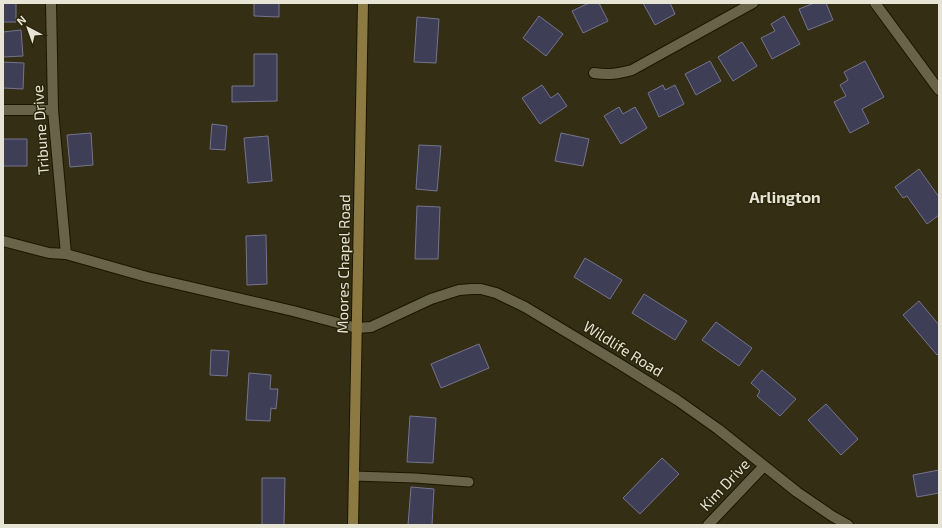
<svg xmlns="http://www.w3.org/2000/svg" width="942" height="528" viewBox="0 0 942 528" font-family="'Exo 2',sans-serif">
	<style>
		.building { fill: #3f3e57; stroke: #74748f }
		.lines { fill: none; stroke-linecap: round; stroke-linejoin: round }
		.service-casing { stroke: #1b1600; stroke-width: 11 }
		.minor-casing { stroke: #1b1600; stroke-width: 12 }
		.secondary-casing { stroke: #1b1600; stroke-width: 12 }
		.service { stroke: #696449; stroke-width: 9 }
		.minor { stroke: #696449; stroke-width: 10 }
		.secondary { stroke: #8c7a42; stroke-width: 10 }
		.labels { text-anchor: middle; stroke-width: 3; stroke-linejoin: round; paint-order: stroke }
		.street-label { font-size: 15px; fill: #e6e4d4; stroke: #2a250b }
		.neighbourhood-label { font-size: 16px; font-weight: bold; fill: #e6e4d4; stroke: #2a250b }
	</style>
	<rect width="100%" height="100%" fill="#342e15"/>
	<!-- building -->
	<path class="building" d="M3,3H16V22H3Z
		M254,3H279V17L254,16Z
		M589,3H599L608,21L583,33L572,11Z
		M643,3H670L675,14L655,25Z
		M814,3H826L833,20L808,30L799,9Z
		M539,16L563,34L546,56L523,38Z
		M784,16L800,44L772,59L761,38L775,31L771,24Z
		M417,17L439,19L436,63L414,62Z
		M21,30L23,56L3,57V32Z
		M742,42L757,66L733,81L718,57Z
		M254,54H277V101L232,102V86H254Z
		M710,61L721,81L696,95L685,74Z
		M865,61L884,97L862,109L869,123L850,133L834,102L846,96L840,85L848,80L844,72Z
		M3,62L24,63L23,89L3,88Z
		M542,85L551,98L558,93L567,106L540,124L522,98Z
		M663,85L665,90L675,85L684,104L659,117L648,93Z
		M619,107L623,114L635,107L647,128L621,144L604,116Z
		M212,124L227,126L225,150L210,149Z
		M91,133L93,165L70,167L67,135Z
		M561,133L589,139L583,166L555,161Z
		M268,136L272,181L248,183L244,138Z
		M3,139H27V166H3Z
		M419,145L441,146L437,191L416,189Z
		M919,169L939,197V215L927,224L907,196L903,198L895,187Z
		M417,206L440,207L438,259H415Z
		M266,235L267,284L247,285L246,236Z
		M585,258L622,280L610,299L574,277Z
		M644,294L687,321L675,340L632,313Z
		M919,301L939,325V353L937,355L903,315Z
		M716,322L752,348L739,366L702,340Z
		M479,344L489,368L441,388L431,364Z
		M211,350L229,351L227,376L210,375Z
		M762,370L796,399L780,416L757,396L760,391L751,383Z
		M249,373L271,375L270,389H278L276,409L271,408L270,421L246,420Z
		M826,404L858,439L841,455L808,420Z
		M410,416L436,418L433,463L407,462Z
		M662,458L679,474L640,514L623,498Z
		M939,470V493L917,497L913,475Z
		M262,478H285L284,525H262Z
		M411,487L434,489L432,525H408Z"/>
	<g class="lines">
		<defs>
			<path id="service" d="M354,476L415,478L469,482"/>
			<path id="minor" d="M51,3L53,110L66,254
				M875,3L939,90
				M594,73C609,75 618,74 632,70L753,3
				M3,110H53
				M3,241L49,253L66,254L147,277L293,311L357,328L371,327L431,299L459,290L472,289H481L496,293L525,307L618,363L677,400L718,429L797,492L832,516L848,525
				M708,525L764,466"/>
			<path id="secondary" d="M353,525L363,3"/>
		</defs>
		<!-- service casing -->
		<use href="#service" class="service-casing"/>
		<!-- minor casing -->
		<use href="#minor" class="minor-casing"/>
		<!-- secondary casing -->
		<use href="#secondary" class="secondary-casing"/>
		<!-- service -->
		<use href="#service" class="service"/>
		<!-- minor -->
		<use href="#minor" class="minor"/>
		<!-- secondary -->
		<use href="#secondary" class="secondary"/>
	</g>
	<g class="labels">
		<!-- street labels -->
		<g class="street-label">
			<text transform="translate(41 130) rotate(-94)" y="5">Tribune Drive</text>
			<text transform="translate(344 264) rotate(-89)" y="5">Moores Chapel Road</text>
			<text transform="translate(623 349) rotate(32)" y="5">Wildlife Road</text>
			<text transform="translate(725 485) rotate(-47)" y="5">Kim Drive</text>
		</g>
		<!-- neighbourhood labels -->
		<g class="neighbourhood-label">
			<text x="785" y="203">Arlington</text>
		</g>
	</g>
	<!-- border -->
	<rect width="942" height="528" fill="none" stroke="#e6e4d4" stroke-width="8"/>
	<!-- north arrow -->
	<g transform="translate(28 28) rotate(319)" stroke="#2a250b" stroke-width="3" paint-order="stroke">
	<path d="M0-3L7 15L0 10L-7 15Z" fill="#e6e4d4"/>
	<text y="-6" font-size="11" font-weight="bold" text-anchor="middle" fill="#e6e4d4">N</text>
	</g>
</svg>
